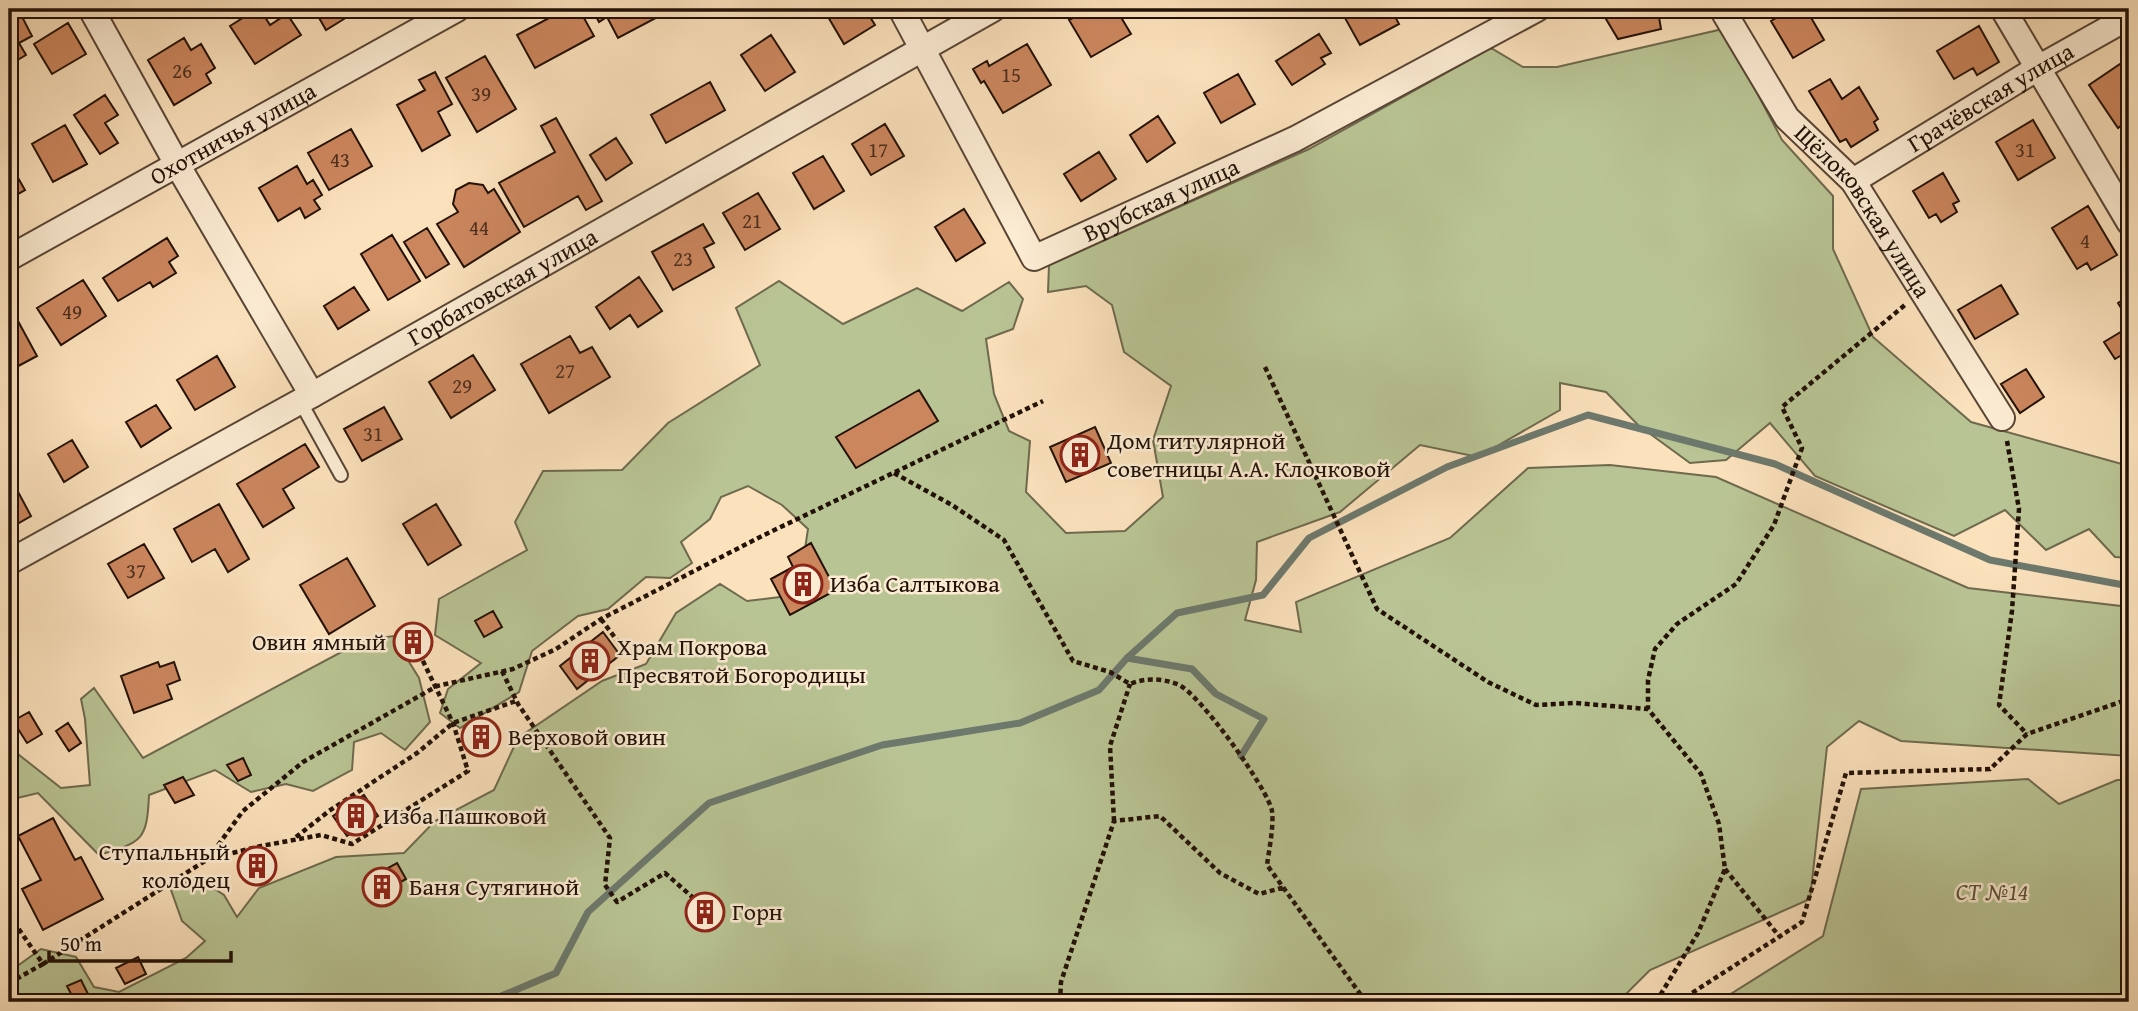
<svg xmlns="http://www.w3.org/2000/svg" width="2138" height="1011" viewBox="0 0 2138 1011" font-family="'Gentium Book Plus',serif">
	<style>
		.green { fill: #b9c494; stroke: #6e6a4e; stroke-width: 2 }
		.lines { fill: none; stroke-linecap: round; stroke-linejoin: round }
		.stream { stroke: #6d796d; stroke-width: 7 }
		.building { fill: #cc865e; stroke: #221108; stroke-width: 2 }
		.service-casing { stroke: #584535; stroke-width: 16 }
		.minor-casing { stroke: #584535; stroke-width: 28 }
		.path { stroke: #221108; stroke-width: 4.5; stroke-dasharray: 5 3.5; stroke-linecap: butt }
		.service { stroke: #fcecd3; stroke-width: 12 }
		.minor { stroke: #fcecd3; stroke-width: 24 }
		.labels { text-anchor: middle; stroke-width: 5; stroke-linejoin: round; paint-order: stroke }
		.number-label { font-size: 21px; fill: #4c2e1e }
		.street-label { font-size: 24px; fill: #221108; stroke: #fcecd3 }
		.poi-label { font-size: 24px; fill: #221108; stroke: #fcecd3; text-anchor: start }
		.park-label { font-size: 24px; font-style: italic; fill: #575039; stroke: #fcecd3 }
	</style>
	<rect width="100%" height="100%" fill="#fbe1bc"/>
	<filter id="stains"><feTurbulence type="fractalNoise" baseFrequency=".00286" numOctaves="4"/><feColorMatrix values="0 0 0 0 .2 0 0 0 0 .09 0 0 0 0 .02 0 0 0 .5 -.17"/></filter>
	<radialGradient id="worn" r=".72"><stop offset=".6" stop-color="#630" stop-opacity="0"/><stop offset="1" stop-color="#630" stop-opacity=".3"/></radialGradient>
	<!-- green -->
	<path class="green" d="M1723,29L1782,140L1833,196V249L1873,337L1971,422L2129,466V558L2115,557L2089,529L2046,550L2005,510L1954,536L1815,476L1770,423L1726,460L1690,463L1638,425L1606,392L1560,383V410L1478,457L1420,445L1340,512L1257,542L1256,580L1245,620L1301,632L1296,602L1450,538L1528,468L1610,465L1716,477L1968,588L2129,607V756L1901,741L1859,721L1827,747L1810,899L1650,970L1618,1002H9V972L41,949L76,957L94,987L119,992L186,958L205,941L182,921L171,890L196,877L224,895L237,917L259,888L336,857L404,853L435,821L494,790L518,738L602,681L646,664L676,613L720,584L747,601L780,597L802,569L808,529L782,505L748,486L721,497L710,519L681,542L692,563L670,578L646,577L608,609L578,616L532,651L519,692L460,728L440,713L448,689L481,663L435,635L439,599L527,550L515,522L543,471L622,470L668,423L760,365L736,308L779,281L843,324L917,288L962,311L1009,282L1023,299L1013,329L986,339L994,394L1009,431L1030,441L1026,492L1066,533L1125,531L1163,497L1153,440L1171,386L1124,352L1112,305L1086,286L1048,292L1049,265L1309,149L1491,48L1523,67H1557Z
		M393,636L419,678L430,722L405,750L381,733L354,742L352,770L313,791L286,784L251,792L215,770L149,795C147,841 142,842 99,855L38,793L9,800V747L61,788L90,785L85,719L81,699L94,688L143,758L362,641Z
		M2028,779L2059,804L2117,780H2129V1002H1718L1823,936L1861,789Z"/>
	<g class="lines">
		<!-- stream -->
		<path class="stream" d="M1127,658L1192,669L1216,694L1264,719L1241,756
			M487,1002L556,973L588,912L709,803L882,745L1020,723L1099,690L1127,658L1177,613L1263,595L1309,538L1447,467L1588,415L1775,464L1990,560L2129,586"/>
	</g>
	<!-- building -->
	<path class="building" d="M10,9H18L32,36L19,43L26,55L9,65Z
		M257,9H260L270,25L287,14L301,35L255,64L230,26Z
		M314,9H348L341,13L344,19L326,30Z
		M566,9H579L594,36L535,68L517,35Z
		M592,9H668L669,11L618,38L607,17L599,22Z
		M827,9H865L875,25L844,44L824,10Z
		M1089,9H1116L1131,34L1091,57L1069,20Z
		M1148,9H1167L1153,17Z
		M1363,9H1391L1399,24L1360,45L1345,18Z
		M1412,9H1428L1416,16Z
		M1600,9H1665L1668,13L1659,17L1661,29L1618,39Z
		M1791,9H1806L1824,40L1793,58L1771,21Z
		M2045,9H2062L2050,16Z
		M68,23L86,54L52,74L34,44Z
		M1979,26L1999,62L1977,75L1973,68L1954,79L1937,51Z
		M1319,34L1331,53L1321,58L1325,64L1292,85L1276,61Z
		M771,35L795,72L765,91L741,55Z
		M184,38L191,50L201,44L215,68L206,74L211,83L174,105L148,60Z
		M1027,44L1051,85L1003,113L984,81L981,83L973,69L987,61L989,66Z
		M485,56L516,109L477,132L446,78Z
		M2129,58V120L2118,128L2089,85Z
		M435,72L452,104L438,112L450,135L422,151L397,105L425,90L419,80Z
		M1238,74L1255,104L1221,123L1204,93Z
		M1830,79L1842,99L1859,87L1878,119L1874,122L1878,130L1851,147L1846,139L1840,142L1809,91Z
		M710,82L725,110L666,143L651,115Z
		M105,95L118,115L105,123L118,143L100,154L74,115Z
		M1158,116L1175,143L1147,162L1130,135Z
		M556,118L602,201L586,210L578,196L524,227L499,183L555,152L541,126Z
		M2033,120L2055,158L2018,180L1996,142Z
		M885,124L904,156L871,175L852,144Z
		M65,125L87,164L53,182L32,144Z
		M351,129L372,166L329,190L308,153Z
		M616,138L632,163L606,180L590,155Z
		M1099,152L1116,179L1081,201L1064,174Z
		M823,156L844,191L814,209L793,173Z
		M9,162L25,190L9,199Z
		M297,166L307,184L313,180L322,195L314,200L320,209L305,218L300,208L278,221L259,188Z
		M1943,173L1959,201L1953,204L1957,212L1941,222L1936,214L1929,218L1913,191Z
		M469,183L483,185L488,193L494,189L520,232L464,267L437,224L458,212L453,204L456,190Z
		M758,193L780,229L745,250L723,213Z
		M2088,206L2117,255L2091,270L2087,263L2077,269L2052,228Z
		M964,209L985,243L956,261L935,227Z
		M703,224L714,243L704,248L714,267L673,290L652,252Z
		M427,228L449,264L426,278L404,242Z
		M392,235L420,281L388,300L361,254Z
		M167,238L178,256L169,262L176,273L153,287L150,282L118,301L103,278Z
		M639,277L662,311L638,327L630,315L610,329L596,307Z
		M83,280L106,316L61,345L37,308Z
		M2001,285L2018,314L1975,339L1958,310Z
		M354,287L369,310L338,329L324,306Z
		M2129,296V321L2118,303Z
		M18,321L37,356L9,371V327Z
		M2129,327V354L2127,352L2115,359L2104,342Z
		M570,336L580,353L592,347L610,377L549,413L521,364Z
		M473,355L495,390L451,418L429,382Z
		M217,356L235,387L195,410L177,380Z
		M2026,369L2044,397L2020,413L2001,384Z
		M919,390L938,421L856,468L836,437Z
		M156,405L171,428L141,447L126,422Z
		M384,407L402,439L362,461L344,429Z
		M1095,427L1111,463L1066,482L1050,447Z
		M72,440L88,467L64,482L48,454Z
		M305,444L319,467L283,489L294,508L263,527L237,484Z
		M9,475L31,516L10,528L9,525Z
		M219,504L249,559L228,572L215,549L192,562L174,529Z
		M436,504L461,545L428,565L403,524Z
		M811,543L836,590L790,615L771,579L793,567L788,557Z
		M144,544L164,578L128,598L108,564Z
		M347,558L375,606L329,634L300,585Z
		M493,611L502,627L484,637L475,621Z
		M416,628L428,645L410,657L398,640Z
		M603,632L620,655L577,689L560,666Z
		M158,662L160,667L174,662L180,680L167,685L172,699L134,713L121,676Z
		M9,693L17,706L9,711Z
		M29,712L42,734L27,743L13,721Z
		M487,721L497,743L475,752L465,732Z
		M68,723L81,743L69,751L56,731Z
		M243,758L251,775L238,781L227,765Z
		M183,777L194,795L175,803L164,785Z
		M364,795L378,816L347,836L333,816Z
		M53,818L75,860L81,857L103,899L43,930L22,889L41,880L18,836Z
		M263,852L272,870L251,879L243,862Z
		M397,863L406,879L377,895L368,879Z
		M700,898L719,910L710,925L690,913Z
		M138,957L146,974L125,984L116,968Z
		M81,980L89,996L75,1002L67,986Z"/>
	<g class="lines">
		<defs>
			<path id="service" d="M300,401L341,475"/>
			<g id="minor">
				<path d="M91,9L178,166L312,395"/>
				<path id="s1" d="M901,9L1034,258L1295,139L1537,9"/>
				<path id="s2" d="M1722,9L1787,118L1853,181L2002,418"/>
				<path d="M2003,9L2129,222"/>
				<path id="s3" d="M1853,181L2038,68L2129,17"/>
				<path id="s4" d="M9,258L457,9"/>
				<path id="s5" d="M9,562L312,395L993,9"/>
			</g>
		</defs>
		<!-- service casing -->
		<use href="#service" class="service-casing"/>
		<!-- minor casing -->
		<use href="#minor" class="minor-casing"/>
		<!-- path -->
		<path class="path" d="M1265,367L1377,609L1488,682L1536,705L1575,703L1648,709
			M2007,441L2019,509L2012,611L1999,705L2027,734
			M894,473L952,505L1004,540L1073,661L1110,672L1130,684C1144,678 1161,678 1177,684C1198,691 1268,789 1272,811C1274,826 1269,850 1267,865L1366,1002
			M601,619L619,643
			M502,671L518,704L610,838L605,885L617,902L665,873L698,902
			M1114,821L1110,746L1130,684
			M296,837L329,811L417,753L453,723L516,701
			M208,859L243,811L303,762L437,686L513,669L556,649L601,619L762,536L1043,401
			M1725,869L1779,936
			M9,915L43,964L208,859L261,846L321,835L352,844L468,771L453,723L420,655
			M9,983L43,964
			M1060,1002L1061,982L1114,821L1160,816L1220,873L1259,894L1285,887
			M1656,1002L1698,933L1725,869L1719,824L1701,774L1648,709V680L1655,649L1677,624L1736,584L1774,525L1802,448L1782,407L1905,305
			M1678,1002L1802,922L1846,773L1990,769L2027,734L2129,699"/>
		<!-- service -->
		<use href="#service" class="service"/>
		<!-- minor -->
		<use href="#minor" class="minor"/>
	</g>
	<!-- icons -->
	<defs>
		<symbol id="building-ring" viewBox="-11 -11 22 22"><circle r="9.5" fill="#fcecd3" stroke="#8f2418" stroke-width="1.5"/><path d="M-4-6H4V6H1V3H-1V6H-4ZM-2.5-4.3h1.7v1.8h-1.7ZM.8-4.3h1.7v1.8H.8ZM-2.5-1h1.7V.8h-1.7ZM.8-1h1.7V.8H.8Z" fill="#8f2418"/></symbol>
	</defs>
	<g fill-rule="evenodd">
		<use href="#building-ring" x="1058" y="433" width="44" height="44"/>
		<use href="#building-ring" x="781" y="562" width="44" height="44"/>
		<use href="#building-ring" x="391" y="620" width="44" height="44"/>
		<use href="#building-ring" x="568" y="639" width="44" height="44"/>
		<use href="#building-ring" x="459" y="715" width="44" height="44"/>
		<use href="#building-ring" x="334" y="794" width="44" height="44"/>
		<use href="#building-ring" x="235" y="844" width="44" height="44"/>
		<use href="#building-ring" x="360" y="865" width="44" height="44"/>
		<use href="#building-ring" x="683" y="890" width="44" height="44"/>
	</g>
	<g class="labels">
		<!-- number labels -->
		<g class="number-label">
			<text x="182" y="78">26</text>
			<text x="1011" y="82">15</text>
			<text x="481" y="101">39</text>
			<text x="878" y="157">17</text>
			<text x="2025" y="157">31</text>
			<text x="340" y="167">43</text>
			<text x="752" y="228">21</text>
			<text x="479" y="235">44</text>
			<text x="2085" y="248">4</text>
			<text x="683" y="266">23</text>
			<text x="72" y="319">49</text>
			<text x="565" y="378">27</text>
			<text x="462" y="393">29</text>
			<text x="373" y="441">31</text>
			<text x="136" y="578">37</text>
		</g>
		<!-- street labels -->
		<g class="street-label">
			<text dy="8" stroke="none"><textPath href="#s3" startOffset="161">Грачёвская улица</textPath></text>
			<text dy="8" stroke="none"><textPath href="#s4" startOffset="256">Охотничья улица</textPath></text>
			<text dy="8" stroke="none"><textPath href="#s1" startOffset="422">Врубская улица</textPath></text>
			<text dy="8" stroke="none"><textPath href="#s2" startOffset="248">Щёлоковская улица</textPath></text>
			<text dy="8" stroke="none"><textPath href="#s5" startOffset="565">Горбатовская улица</textPath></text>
		</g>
		<!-- poi labels -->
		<g class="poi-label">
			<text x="1107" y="449">Дом титулярной<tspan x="1107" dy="28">советницы А.А. Клочковой</tspan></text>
			<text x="830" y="592">Изба Салтыкова</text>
			<text x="386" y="650" text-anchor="end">Овин ямный</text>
			<text x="617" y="655">Храм Покрова<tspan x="617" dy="28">Пресвятой Богородицы</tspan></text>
			<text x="508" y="745">Верховой овин</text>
			<text x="383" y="824">Изба Пашковой</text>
			<text x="230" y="860" text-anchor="end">Ступальный<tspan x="230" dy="28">колодец</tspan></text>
			<text x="409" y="895">Баня Сутягиной</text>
			<text x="732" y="920">Горн</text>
		</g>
		<!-- park labels -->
		<g class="park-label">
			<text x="1992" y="900">СТ №14</text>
		</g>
	</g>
	<!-- margin -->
	<rect width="2138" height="1011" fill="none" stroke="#fbe1bc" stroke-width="35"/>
	<rect x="10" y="10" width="2117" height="990" fill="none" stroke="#221108" stroke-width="3.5"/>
	<rect x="18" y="18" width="2103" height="976" fill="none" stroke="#221108" stroke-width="2"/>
	<!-- scale -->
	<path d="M49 951v10h182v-10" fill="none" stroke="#221108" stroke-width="3.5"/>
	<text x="60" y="951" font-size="21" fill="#221108" stroke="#fcecd3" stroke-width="5" paint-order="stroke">50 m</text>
	<rect width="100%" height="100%" filter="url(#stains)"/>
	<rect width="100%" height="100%" fill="url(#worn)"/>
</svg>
